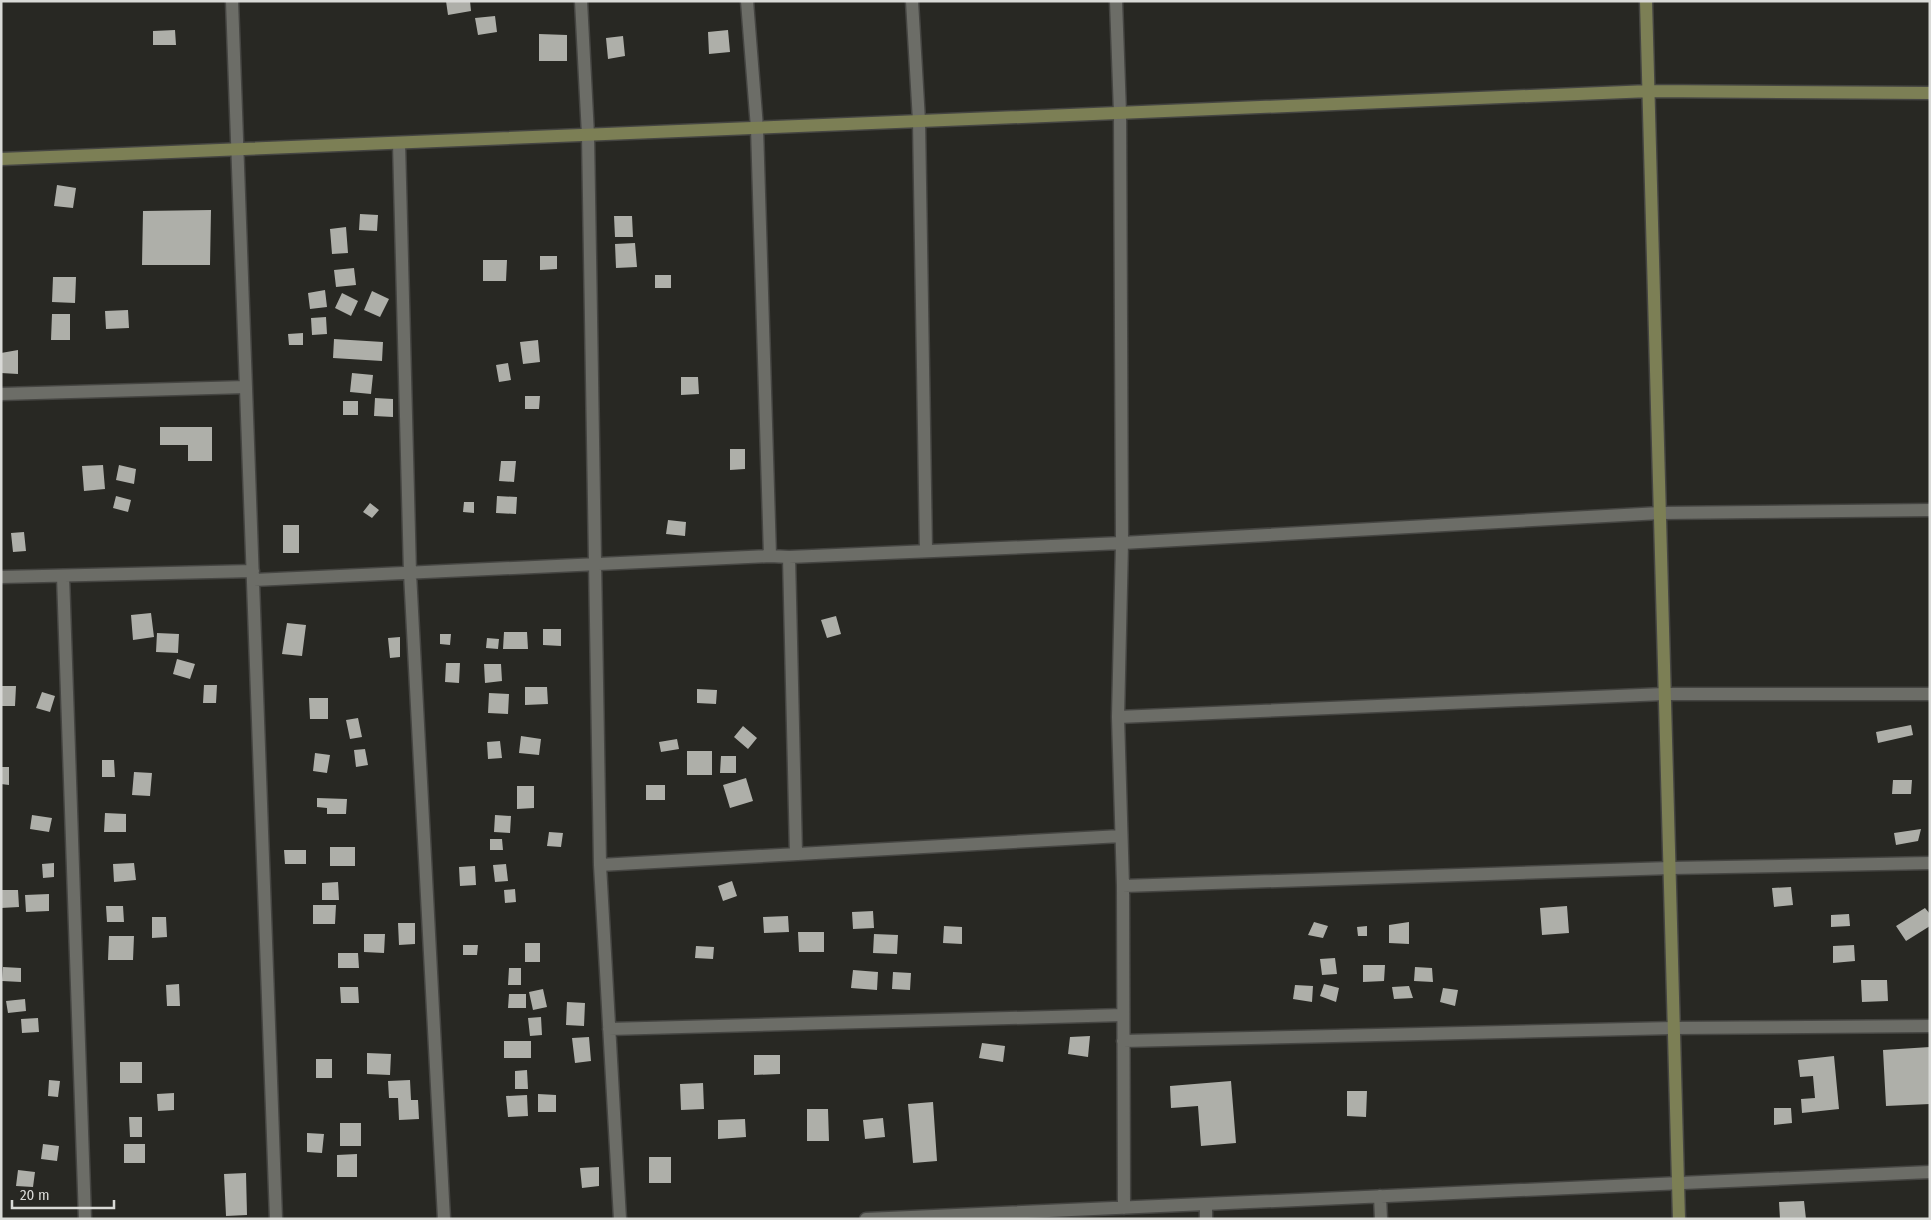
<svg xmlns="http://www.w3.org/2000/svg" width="1931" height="1220" viewBox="0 0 1931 1220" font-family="'Fira Sans Condensed',sans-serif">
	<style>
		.building { fill: #aeafa9 }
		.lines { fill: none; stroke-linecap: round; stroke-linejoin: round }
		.street-casing { stroke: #454542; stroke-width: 15 }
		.secondary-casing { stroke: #454542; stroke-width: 15 }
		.street { stroke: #6c6d67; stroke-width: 12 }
		.secondary { stroke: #7c7f55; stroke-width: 12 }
	</style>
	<rect width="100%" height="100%" fill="#282823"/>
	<!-- building -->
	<path class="building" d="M446,1H470L471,11L448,15Z
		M495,16L497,32L478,35L475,18Z
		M175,30L176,45H153V31Z
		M728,30L730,52L709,54L708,32Z
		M539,34L567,35V61H539Z
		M623,36L625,56L608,59L606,38Z
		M57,185L76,188L73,208L54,206Z
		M211,210L210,265H142L143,211Z
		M360,214L378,215L377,231L359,230Z
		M614,216H632L633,237H615Z
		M346,227L348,253L332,254L330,229Z
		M635,243L637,267L616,268L615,244Z
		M540,256H557V269L540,270Z
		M483,260H507L506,281H483Z
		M354,268L356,285L336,287L334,270Z
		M655,275H671V288H655Z
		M53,277H76L75,303L52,302Z
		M325,290L327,307L310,309L308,293Z
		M372,291L389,299L380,317L364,310Z
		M342,293L358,301L351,316L335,308Z
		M128,310L129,328L106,329L105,311Z
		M52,314H70V340H51Z
		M326,317L327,334L312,335L311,318Z
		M303,333V345H289L288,334Z
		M334,339L383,342L382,361L333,358Z
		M538,340L540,362L523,364L520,342Z
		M18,350V374L1,373V353Z
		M508,363L511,380L499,382L496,365Z
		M352,373L373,375L371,394L350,392Z
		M681,377H698L699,394L681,395Z
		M525,396H540L539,409H525Z
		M375,398L393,399V417L374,416Z
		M343,401H358V415H343Z
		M160,427H212V461H188V445H160Z
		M730,449H745V469L730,470Z
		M501,461H516L514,482L499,481Z
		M103,465L105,489L84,491L82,466Z
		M119,465L136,469L134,484L116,480Z
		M116,496L131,500L128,512L113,508Z
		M497,496L517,497L516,514L496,513Z
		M464,502H474V513L463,512Z
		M370,503L379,510L372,518L363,512Z
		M668,520L686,522L685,536L666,534Z
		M283,525H299V553H283Z
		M24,532L26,551L13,552L11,533Z
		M151,613L154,637L133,640L131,615Z
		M836,616L841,634L827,638L821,620Z
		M287,623L306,625L302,656L282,654Z
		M543,629H561V646L543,645Z
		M504,632H527L528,649H503Z
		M157,633L179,634L178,653L156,652Z
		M440,634H451L450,645L440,644Z
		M400,637V657L390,658L388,638Z
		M487,638L499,639L498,649L486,648Z
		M177,659L195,664L190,679L173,674Z
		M446,663H460L459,683L445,682Z
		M484,664H501L502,681L485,683Z
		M204,685H217L216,703H203Z
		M1,686H16L15,706H1Z
		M525,687H547L548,704L525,705Z
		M697,689L717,690L716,704L697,703Z
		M42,692L55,696L50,712L36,708Z
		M489,693L509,694L508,714L488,713Z
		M309,698H328V719H310Z
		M358,718L362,737L350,739L346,720Z
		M1911,725L1913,735L1878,743L1876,732Z
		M743,726L757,738L748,749L734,737Z
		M521,736L541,739L539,755L519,753Z
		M677,739L679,749L661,752L659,742Z
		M500,741L502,758L488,759L487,742Z
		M365,749L368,765L356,767L354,750Z
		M687,751H712V775H687Z
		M315,753L330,755L327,773L313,771Z
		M721,756H736V773H720Z
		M102,760H114L115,777H102Z
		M1,767H9V785L1,784Z
		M134,772L152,773L150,796L132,795Z
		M746,778L753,801L730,808L723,785Z
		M1893,780H1912L1911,794H1892Z
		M646,785H665V800H646Z
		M517,786H534V808L517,809Z
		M317,798L347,799L346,814H327V808L317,807Z
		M105,813L126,814V832H104Z
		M32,815L52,818L49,832L30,829Z
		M495,815L511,816L510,833L494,832Z
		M1921,829L1918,841L1896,845L1894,833Z
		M549,832L563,833L561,847L547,846Z
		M490,839H502L503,850H490Z
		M330,847H355V866H330Z
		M284,850H306V864H285Z
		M54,863V877L43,878L42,864Z
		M134,863L136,880L114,882L113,864Z
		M506,864L508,881L495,882L493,865Z
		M475,866L476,885L460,886L459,867Z
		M732,881L737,896L723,901L718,886Z
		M338,882L339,900H322V883Z
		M1791,887L1793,905L1774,907L1772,888Z
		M515,889L516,902L505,903L504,890Z
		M1,890H18L19,907L1,908Z
		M49,894V911L26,912L25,895Z
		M313,905H336L335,924H313Z
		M106,906H123L124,922H107Z
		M1567,906L1569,933L1542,935L1540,908Z
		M1925,908L1930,914V926L1906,941L1896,926Z
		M873,911L874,928L853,929L852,912Z
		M1849,914L1850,926L1831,927V915Z
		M788,916L789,932L764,933L763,917Z
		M152,917H166L167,937L152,938Z
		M1314,922L1328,926L1323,938L1308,935Z
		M1409,922V944L1389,943V925Z
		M398,923H415V944L399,945Z
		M944,926L962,927V944L943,943Z
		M1367,926V936H1358L1357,927Z
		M798,932H824V952H799Z
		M364,934H385L384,953L364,952Z
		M874,934L898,935L897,954L873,953Z
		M109,936H134L133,960H108Z
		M525,943H540V962H525Z
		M463,945H478L477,955H463Z
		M1854,945L1855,961L1833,963V946Z
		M696,946L714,947L713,959L695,958Z
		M338,953H358L359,968H338Z
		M1335,958L1337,974L1322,975L1320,959Z
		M1363,965H1385L1384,981L1363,982Z
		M3,967L21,968V982L2,981Z
		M1415,967L1432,968L1433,982L1414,981Z
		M509,968H521V985H508Z
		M853,970L878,972L877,990L851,988Z
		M893,972L911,973L910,990L892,989Z
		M1861,980H1887L1888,1001L1862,1002Z
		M179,984L180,1006H167L166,985Z
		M1324,984L1339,988L1336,1002L1320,996Z
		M1295,985L1313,986L1312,1002L1293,999Z
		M1409,986L1413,998L1394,999L1392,987Z
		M340,987H358L359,1003H341Z
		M1443,988L1458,990L1455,1006L1440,1002Z
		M543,989L547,1007L533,1010L529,992Z
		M509,994H526V1008H508Z
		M25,999L26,1011L8,1013L6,1001Z
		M567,1002L585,1003L584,1026L566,1025Z
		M541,1017L542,1035L530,1036L528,1018Z
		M38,1018L39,1032L22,1033L21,1019Z
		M1090,1036L1088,1057L1068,1054L1070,1037Z
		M589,1037L591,1061L575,1063L572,1038Z
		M504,1041H531V1058H504Z
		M982,1043L1005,1046L1003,1062L979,1058Z
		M1930,1047V1104L1886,1106L1883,1050Z
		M367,1053L391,1054L390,1075L367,1074Z
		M754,1055H780V1074L754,1075Z
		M1834,1056L1839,1109L1802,1113L1801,1099L1815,1098L1813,1076L1800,1077L1798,1060Z
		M316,1059H332V1078H316Z
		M120,1062H142V1083H120Z
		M527,1070L528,1089H515V1071Z
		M49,1080L60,1081L58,1097L48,1096Z
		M410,1080L411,1100H418L419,1119L399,1120L398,1098H389L388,1081Z
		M1231,1081L1236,1143L1201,1146L1198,1106L1171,1108L1170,1086Z
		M703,1083L704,1109L681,1110L680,1084Z
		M1347,1091H1367L1366,1117L1347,1116Z
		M174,1093V1110L158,1111L157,1094Z
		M538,1094L556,1095V1112H538Z
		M527,1095L528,1116L508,1117L506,1096Z
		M933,1102L937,1161L913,1163L908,1104Z
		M1774,1108H1791L1792,1123L1774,1125Z
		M807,1109H828L829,1141H807Z
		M129,1117H142V1137H130Z
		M883,1118L885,1137L865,1139L863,1120Z
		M745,1119L746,1137L718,1139V1120Z
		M340,1123H361V1146H340Z
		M307,1133L324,1134L322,1153L307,1152Z
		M43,1144L59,1146L57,1161L41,1159Z
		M124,1144H145V1163H124Z
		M357,1154V1177H337V1155Z
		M649,1157H671V1183H649Z
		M599,1167V1186L582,1188L580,1168Z
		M18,1170L35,1172L33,1187L16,1186Z
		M246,1173L247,1215L226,1216L224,1174Z
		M1804,1201L1806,1219H1780L1779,1202Z"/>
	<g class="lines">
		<defs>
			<path id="street" d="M232,1L276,1219
				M581,1L588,135L600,865L620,1219
				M747,1L757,128L770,556
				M912,1L919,121L926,551
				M1116,1L1120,113L1122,543L1118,717L1123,886L1124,1208
				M399,143L410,573L444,1219
				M1,394L246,387
				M789,557L796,854
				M63,576L85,1219
				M1,577L253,571
				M253,580L770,556L789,557L1122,543L1660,513L1930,510
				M1118,717L1664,694H1930
				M600,865L1121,836
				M1123,886L1671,868L1930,863
				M609,1029L1123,1015
				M1123,1041L1673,1028L1930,1026
				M1380,1196L1381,1219
				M1206,1204V1219
				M866,1219L1930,1172"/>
			<path id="secondary" d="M1646,1L1679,1219
				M1,159L1650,91L1930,93"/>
		</defs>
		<!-- street casing -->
		<use href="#street" class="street-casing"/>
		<!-- secondary casing -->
		<use href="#secondary" class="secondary-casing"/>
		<!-- street -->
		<use href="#street" class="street"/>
		<!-- secondary -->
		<use href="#secondary" class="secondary"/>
	</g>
	<!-- border -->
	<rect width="1931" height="1220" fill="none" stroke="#d9dad7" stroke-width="5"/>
	<!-- scale -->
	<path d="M12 1200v8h102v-8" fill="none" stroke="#d9dad7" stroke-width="2.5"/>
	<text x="20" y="1200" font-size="15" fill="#d9dad7" stroke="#282823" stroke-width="4" paint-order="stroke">20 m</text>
</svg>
